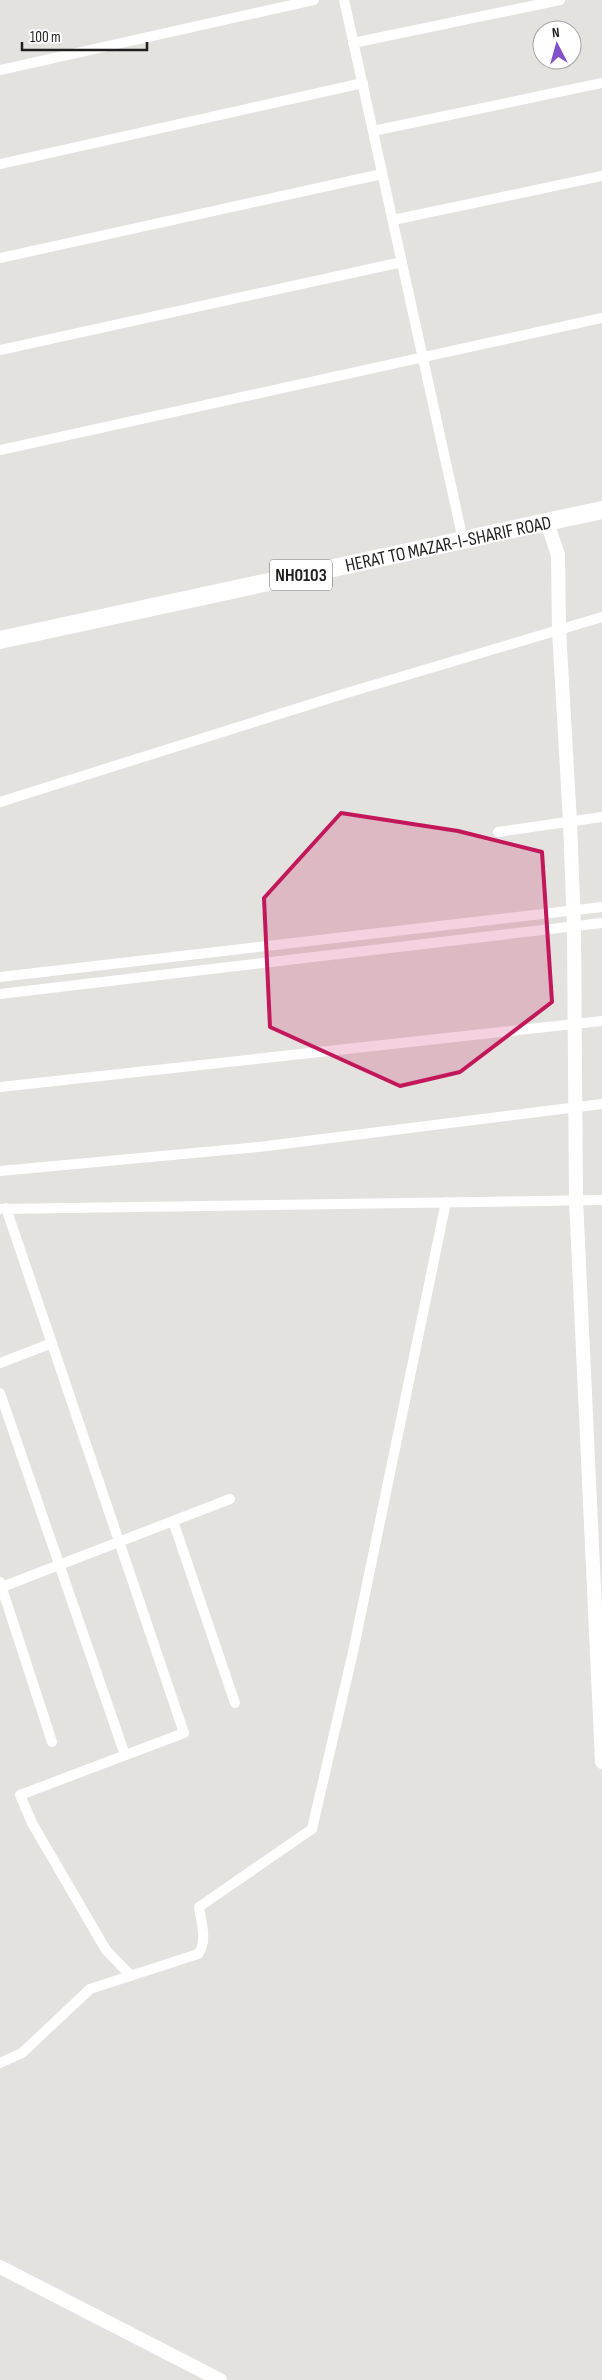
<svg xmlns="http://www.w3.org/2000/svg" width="602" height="2380" viewBox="0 0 602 2380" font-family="'Sofia Sans Condensed',sans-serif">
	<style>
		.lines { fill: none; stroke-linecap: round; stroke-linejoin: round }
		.street { stroke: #fff; stroke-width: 10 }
		.secondary { stroke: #fff; stroke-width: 14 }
		.highway { stroke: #fff; stroke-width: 18 }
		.marked { fill: #c2185b; fill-opacity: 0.2; stroke: #c2185b; stroke-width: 4; stroke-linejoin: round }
		.labels { text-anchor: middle; stroke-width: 4; stroke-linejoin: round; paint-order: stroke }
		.shield { fill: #fff; stroke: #626262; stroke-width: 1 }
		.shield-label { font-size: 18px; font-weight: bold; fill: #1f1f1e }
		.street-label { font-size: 19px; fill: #1f1f1e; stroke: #fff }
	</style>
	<rect width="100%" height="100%" fill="#e4e2de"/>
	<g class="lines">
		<!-- street -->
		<path class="street" d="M344,0L463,540
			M353,43L560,0
			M0,70L314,0
			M373,131L602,83
			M0,164L363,83
			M393,220L602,176
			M0,258L382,174
			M0,350L402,262
			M0,450L602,318
			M0,802L340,695L602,617
			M498,832L602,817
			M0,977L602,907
			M0,994L602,923
			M0,1087L602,1021
			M0,1171L259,1147L602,1104
			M6,1208L184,1733L20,1795L32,1823L106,1950L131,1976
			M1,1209L602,1200
			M0,1363L52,1343
			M0,1393L125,1755
			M173,1521L235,1703
			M0,1582L52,1742
			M2,1587L230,1499
			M0,2063L22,2053L90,1989L198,1954C208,1942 201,1921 199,1907L312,1829L353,1652L446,1202"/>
		<!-- secondary -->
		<path class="secondary" d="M547,522L558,555L559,630L570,822L574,928L576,1199L602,1762
			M0,2267L220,2380"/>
		<!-- highway -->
		<path class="highway" d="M0,640L602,510"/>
	</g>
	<!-- marked area -->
	<path class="marked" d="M341,813L458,831L542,852L552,1002L460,1072L400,1086L270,1027L264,898Z"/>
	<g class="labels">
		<!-- shield labels -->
		<rect class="shield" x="270" y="559.5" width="62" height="31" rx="4"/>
		<g class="shield-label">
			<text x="301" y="581">NH0103</text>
		</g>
		<!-- street labels -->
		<g class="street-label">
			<text transform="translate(448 543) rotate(-12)" y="7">HERAT TO MAZAR-I-SHARIF ROAD</text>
		</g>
	</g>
	<!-- north arrow -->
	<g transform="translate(557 45) rotate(354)"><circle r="24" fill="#ffffff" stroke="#a5a5a5"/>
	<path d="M0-4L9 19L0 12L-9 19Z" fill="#8251c9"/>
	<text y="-8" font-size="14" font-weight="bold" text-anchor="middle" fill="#1f1f1e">N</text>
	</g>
	<!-- scale -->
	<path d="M22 42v8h125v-8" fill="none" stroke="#1f1f1e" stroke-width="2.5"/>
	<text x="30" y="42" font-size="15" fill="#1f1f1e" stroke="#ffffff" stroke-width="4" paint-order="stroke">100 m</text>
</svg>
